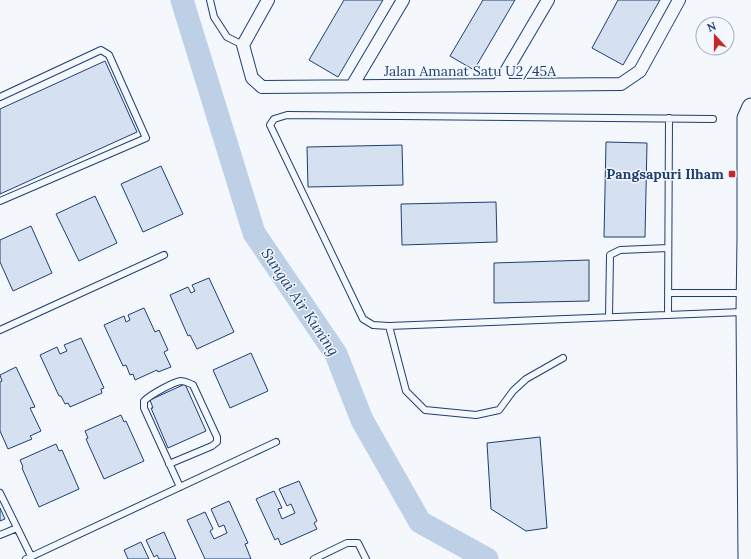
<svg xmlns="http://www.w3.org/2000/svg" width="751" height="559" viewBox="0 0 751 559" font-family="Lora,serif">
	<style>
		.lines { fill: none; stroke-linecap: round; stroke-linejoin: round }
		.river { stroke: #bed0e5; stroke-width: 23 }
		.building { fill: #d5e0f0; stroke: #1d3f73 }
		.lane-casing { stroke: #1d3f73; stroke-width: 8 }
		.street-casing { stroke: #1d3f73; stroke-width: 14 }
		.secondary-casing { stroke: #1d3f73; stroke-width: 19 }
		.lane { stroke: #f4f7fb; stroke-width: 6 }
		.street { stroke: #f4f7fb; stroke-width: 12 }
		.secondary { stroke: #f4f7fb; stroke-width: 17 }
		.poi-dot { fill: #c62828; stroke: #f4f7fb; stroke-width: 1.5 }
		.labels { text-anchor: middle; stroke-width: 3; stroke-linejoin: round; paint-order: stroke }
		.street-label { font-size: 14px; fill: #1d3f73; stroke: #f4f7fb }
		.poi-label { font-size: 14px; font-weight: bold; fill: #1d3f73; stroke: #f4f7fb; text-anchor: end }
		.water-label { font-size: 15px; font-style: italic; fill: #1d3f73; stroke: #f4f7fb }
	</style>
	<rect width="100%" height="100%" fill="#f4f7fb"/>
	<g class="lines">
		<!-- river -->
		<path class="river" d="M182,0L254,233L336,354L362,420L420,522L487,559"/>
	</g>
	<!-- building -->
	<path class="building" d="M344,0H383L338,77L309,60Z
		M483,0H515L474,70L450,56Z
		M618,0H660L623,65L592,48Z
		M105,61L137,132L0,194V109Z
		M606,142L647,143L645,237H604Z
		M402,145L403,185L308,187L307,147Z
		M161,166L183,214L143,232L121,184Z
		M95,196L117,243L79,261L56,214Z
		M496,202L497,242L402,245L401,204Z
		M31,226L52,273L13,291L0,262V240Z
		M589,260V301L494,303V263Z
		M209,278L234,332L197,349L190,335L188,336L170,295L188,287L191,293L195,291L192,285Z
		M144,308L155,332L159,330L168,350L164,352L171,367L158,372L157,370L135,380L133,374L130,375L126,365L123,366L104,325L124,316L126,322L130,320L128,315Z
		M81,338L104,388L101,389L102,393L70,407L68,403L65,404L61,396H59L40,355L57,347L60,354L67,351L64,345Z
		M251,353L268,391L230,408L213,370Z
		M16,367L35,407L30,408L41,431L30,436L32,439L8,449L0,431V382L2,381L0,375Z
		M185,384L206,431L168,448L151,408H153L150,400Z
		M121,415L124,422L126,421L144,461L104,479L86,439L88,438L85,431Z
		M540,437L547,528L526,531L491,509L487,443Z
		M56,444L59,451L62,450L79,489L39,507L22,468L23,467L20,460Z
		M299,481L317,521L314,523L317,529L281,545L278,538L275,540L256,499L274,491L282,508L278,509L282,519L295,513L291,504L287,506L279,489Z
		M229,501L248,543L245,544L251,559H205L187,520L205,512L213,529L210,531L214,539L227,533L224,525L219,527L211,509Z
		M0,508L5,519L0,521Z
		M164,532L176,559H159L157,555L154,557L146,540Z
		M141,542L149,559H128L124,550Z"/>
	<g class="lines">
		<defs>
			<path id="lane" d="M210,0L214,17L227,37L243,45
				M0,97L101,50L109,55L146,138L0,201
				M713,119L287,115L274,119L270,125L363,319L373,325L389,326L743,312
				M668,293H745
				M668,315L669,118
				M609,317L610,255L620,250L668,248
				M389,326L406,391L425,410L476,415L499,410L513,391L526,379L563,358
				M0,330L164,255
				M169,464L212,446L217,442V437L193,385C188,383 186,381 181,381C173,382 150,395 144,401V408L180,487
				M0,493L31,556
				M0,535L17,528
				M26,559L276,442
				M314,559L347,543H358L366,559"/>
			<path id="street" d="M268,0L243,45L252,78L262,87L621,84L640,71L679,0
				M498,85L548,0
				M352,86L403,0"/>
			<path id="secondary" d="M747,559L745,312L746,238V118L751,107"/>
		</defs>
		<!-- lane casing -->
		<use href="#lane" class="lane-casing"/>
		<!-- street casing -->
		<use href="#street" class="street-casing"/>
		<!-- secondary casing -->
		<use href="#secondary" class="secondary-casing"/>
		<!-- lane -->
		<use href="#lane" class="lane"/>
		<!-- street -->
		<use href="#street" class="street"/>
		<!-- secondary -->
		<use href="#secondary" class="secondary"/>
	</g>
	<!-- markers -->
	<rect class="poi-dot" x="728" y="170" width="8" height="8" rx="2"/>
	<g class="labels">
		<!-- street labels -->
		<g class="street-label">
			<text x="470" y="76">Jalan Amanat Satu U2/45A</text>
		</g>
		<!-- poi labels -->
		<g class="poi-label">
			<text x="724" y="179">Pangsapuri Ilham</text>
		</g>
		<!-- water labels -->
		<g class="water-label">
			<text transform="translate(300 302) rotate(56)" y="5">Sungai Air Kuning</text>
		</g>
	</g>
	<!-- north arrow -->
	<g transform="translate(715 36) rotate(339)"><circle r="19" fill="#f4f7fb" stroke="#9eadc5"/>
	<path d="M0-3L7 15L0 10L-7 15Z" fill="#c62828"/>
	<text y="-6" font-size="11" font-weight="bold" text-anchor="middle" fill="#1d3f73">N</text>
	</g>
</svg>
